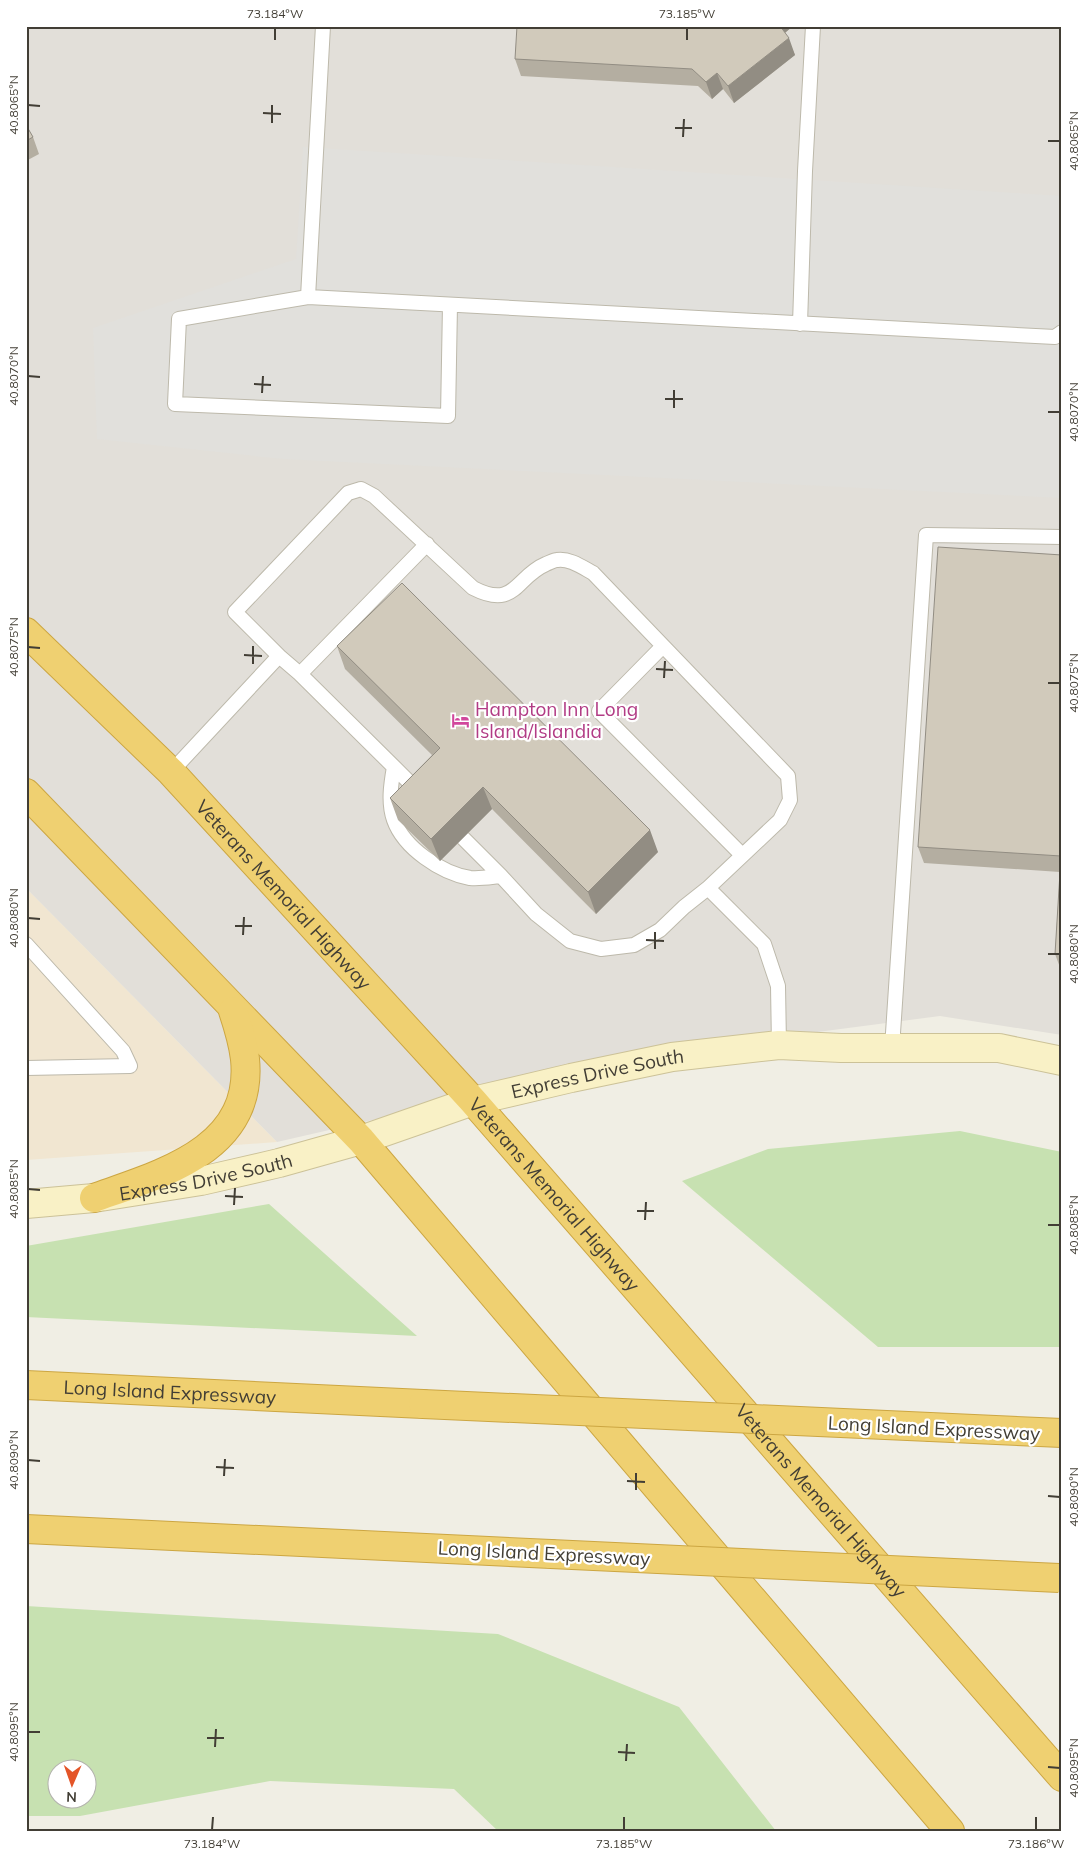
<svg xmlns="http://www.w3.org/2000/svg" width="1088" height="1857" viewBox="0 0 1088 1857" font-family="Mulish,sans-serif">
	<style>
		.commercial { fill: #f1e6d1 }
		.industrial { fill: #e2dfd9 }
		.green { fill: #c7e1b1; fill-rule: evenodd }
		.parking { fill: #e1e0dc }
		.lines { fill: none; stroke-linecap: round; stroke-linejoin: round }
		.lane-casing { stroke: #bdb9ab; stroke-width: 16 }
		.secondary-casing { stroke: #ccc298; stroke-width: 30 }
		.highway-casing { stroke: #cca642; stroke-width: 30 }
		.lane { stroke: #fff; stroke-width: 14 }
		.secondary { stroke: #f9f1c6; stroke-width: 28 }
		.highway { stroke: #efd071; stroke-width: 28 }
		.highway-bridge-casing { stroke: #cca642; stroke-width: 30; stroke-linecap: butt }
		.highway-bridge { stroke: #efd071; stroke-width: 28 }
		.wall { fill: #b4aea1 }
		.shaded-wall { fill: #928d83 }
		.building { fill: #d1cabb; stroke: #928d83 }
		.ticks { fill: none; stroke: #423e35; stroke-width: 2 }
		.labels { text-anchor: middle; stroke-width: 4.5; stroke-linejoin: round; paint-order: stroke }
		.hotel-label { font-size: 19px; fill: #b23c85; stroke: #fff; text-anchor: start }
		.street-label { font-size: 19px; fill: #423e35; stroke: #fff }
		.neatline { fill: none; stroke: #423e35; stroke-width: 2 }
		.ticks-label { font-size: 12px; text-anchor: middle; fill: #423e35 }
	</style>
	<rect width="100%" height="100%" fill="#f0eee4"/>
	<!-- commercial -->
	<path class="commercial" d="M26,888L277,1142L26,1160Z"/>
	<!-- industrial -->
	<path class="industrial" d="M26,26H1062V1035L940,1016L673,1051L277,1142L26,888Z"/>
	<!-- green -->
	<path class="green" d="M960,1131L1062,1152V1347H878L682,1181L768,1149Z
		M269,1204L417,1336L26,1317V1246Z
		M26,1606L498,1634L679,1707L776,1831H498L454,1789L270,1781L80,1816H26ZM58,1770H88V1800H58Z"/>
	<!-- parking -->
	<path class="parking" d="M303,147L1062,196V498L283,459L97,439L93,328L296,259Z"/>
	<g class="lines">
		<defs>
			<path id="lane" d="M308,297L323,26
				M450,305L448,416L175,404L179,319L308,297L1055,337L1062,332
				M800,324L805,171L813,26
				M663,646L599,711L742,855
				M279,656L235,612L348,493L361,489L374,496L473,588C516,610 515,577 546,564C549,563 554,560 557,560C569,558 582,567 593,573L788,776L790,800L780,820L708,888
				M300,674L427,544
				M394,767L420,793
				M171,772L279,656L300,674L394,767C391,784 388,803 394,820C404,848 441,873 470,878C480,879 491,877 501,876L536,914L570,941L601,949L634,945L660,930L684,907L708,888L764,944L778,986L779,1045
				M463,838L501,876
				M26,944L123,1051L130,1066L26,1068
				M892,1048L926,535L1062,537"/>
			<g id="secondary">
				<path id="s1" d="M26,1204L94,1198L201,1181L279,1163L361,1140L473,1101L571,1078L672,1057L779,1045L841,1048H999L1062,1061"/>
			</g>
			<g id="highway">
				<path id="s2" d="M26,632L171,772L473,1101L1062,1777"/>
				<path d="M26,793L361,1140L950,1831"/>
				<path d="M94,1198C161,1174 254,1150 245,1059C243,1042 238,1026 233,1011"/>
				<path id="s3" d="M26,1385L423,1404"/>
				<path d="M930,1427L1062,1433"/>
				<path d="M26,1529L551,1554"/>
			</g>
		</defs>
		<!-- lane casing -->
		<use href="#lane" class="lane-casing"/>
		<!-- secondary casing -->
		<use href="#secondary" class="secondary-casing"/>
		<!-- highway casing -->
		<use href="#highway" class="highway-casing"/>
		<!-- lane -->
		<use href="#lane" class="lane"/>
		<!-- secondary -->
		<use href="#secondary" class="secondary"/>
		<!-- highway -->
		<use href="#highway" class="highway"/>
		<defs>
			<path id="highway-bridge" d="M423,1404L930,1427
				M551,1554L1059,1578"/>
		</defs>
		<!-- highway-bridge casing -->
		<use href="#highway-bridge" class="highway-bridge-casing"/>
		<!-- highway-bridge -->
		<use href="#highway-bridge" class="highway-bridge"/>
	</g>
	<!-- wall -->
	<path class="wall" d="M793,26L785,33L795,55L734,103L723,89L712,99L698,86L521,76L515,59Z
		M26,125L33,137L39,154L26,161Z
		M1062,555V970H1061L1055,954L1060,872L924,863L918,847Z
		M337,646L658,852L596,914L492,809L440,861L398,820L390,798L432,755L345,669Z"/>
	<!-- shaded-wall -->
	<path class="shaded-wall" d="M778,26H793L781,36Z
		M789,38L795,55L734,103L728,86Z
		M717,73L723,89L712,99L706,82Z
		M483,787L492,809L440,861L431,839Z
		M650,830L658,852L596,914L588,892Z"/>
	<!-- building -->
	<path class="building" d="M517,26H780L789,38L728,86L717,73L706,82L692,69L515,59Z
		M26,125L33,137L26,141Z
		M938,547L1062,555V954H1055L1061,856L918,847Z
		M402,583L650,830L588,892L483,787L431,839L390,798L440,748L337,646Z"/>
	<!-- ticks -->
	<path class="ticks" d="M275,40V28M687,40V28M28,105L40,106M263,113L281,114M272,123V105M675,128H692M683,137L684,119M1048,141H1060M28,376L40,377M254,384L271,385M262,393L263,376M665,399H683M674,408V390M1048,412H1060M28,647L40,648M244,655L262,656M253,664V646M656,669L673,670M664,678L665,661M1048,683H1060M28,918L40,919M235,926H252M243,935L244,917M646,940L664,941M655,949V932M1048,954H1060M28,1189L40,1190M225,1196L243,1197M234,1205L235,1188M637,1211H654M645,1220L646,1202M1048,1225H1060M28,1460L40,1461M216,1467L234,1468M224,1476L225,1459M627,1481L645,1482M636,1490V1473M1048,1496L1060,1497M28,1732H40M207,1738H224M215,1747L216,1729M618,1752L635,1753M626,1761L627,1744M1048,1767L1060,1768M212,1830L213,1817M624,1830V1817M1036,1830V1817"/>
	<!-- icons -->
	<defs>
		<symbol id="hotel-bare" viewBox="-9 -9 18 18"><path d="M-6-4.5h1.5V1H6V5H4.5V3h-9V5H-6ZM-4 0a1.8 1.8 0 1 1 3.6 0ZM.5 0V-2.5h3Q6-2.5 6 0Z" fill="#d1479c" stroke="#fff" stroke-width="2.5" paint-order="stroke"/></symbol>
	</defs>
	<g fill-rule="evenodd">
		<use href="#hotel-bare" x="448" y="708" width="25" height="25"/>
	</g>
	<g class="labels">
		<!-- hotel labels -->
		<g class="hotel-label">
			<text x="475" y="716">Hampton Inn Long<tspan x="475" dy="22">Island/Islandia</tspan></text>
		</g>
		<!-- street labels -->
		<g class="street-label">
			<text dy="7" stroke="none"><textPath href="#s2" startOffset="368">Veterans Memorial Highway</textPath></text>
			<text dy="7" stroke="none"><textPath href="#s1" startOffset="588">Express Drive South</textPath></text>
			<text dy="7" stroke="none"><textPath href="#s1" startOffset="182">Express Drive South</textPath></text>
			<text dy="7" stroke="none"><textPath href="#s2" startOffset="772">Veterans Memorial Highway</textPath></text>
			<text dy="7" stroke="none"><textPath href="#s3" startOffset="144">Long Island Expressway</textPath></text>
			<text transform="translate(934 1428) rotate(3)" y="7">Long Island Expressway</text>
			<text dy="7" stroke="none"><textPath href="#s2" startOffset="1178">Veterans Memorial Highway</textPath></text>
			<text transform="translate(544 1553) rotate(3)" y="7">Long Island Expressway</text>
		</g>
	</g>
	<!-- border -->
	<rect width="1088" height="1857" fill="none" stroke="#ffffff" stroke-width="55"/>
	<!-- north arrow -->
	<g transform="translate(72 1784) rotate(182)"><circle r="24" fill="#ffffff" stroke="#b3b2ae"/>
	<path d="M0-4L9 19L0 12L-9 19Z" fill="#e45528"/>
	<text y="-8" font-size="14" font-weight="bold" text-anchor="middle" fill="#423e35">N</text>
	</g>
	<rect x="28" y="28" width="1032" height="1802" class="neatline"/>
	<g class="ticks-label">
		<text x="275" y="18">73.184°W</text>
		<text x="687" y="18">73.185°W</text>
		<text transform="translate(14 105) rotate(-90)" y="4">40.8065°N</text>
		<text transform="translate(1074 141) rotate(-90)" y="4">40.8065°N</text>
		<text transform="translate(14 376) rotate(-90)" y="4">40.8070°N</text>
		<text transform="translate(1074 412) rotate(-90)" y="4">40.8070°N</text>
		<text transform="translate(14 647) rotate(-90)" y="4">40.8075°N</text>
		<text transform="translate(1074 683) rotate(-90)" y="4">40.8075°N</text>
		<text transform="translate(14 918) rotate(-90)" y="4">40.8080°N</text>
		<text transform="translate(1074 954) rotate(-90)" y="4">40.8080°N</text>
		<text transform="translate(14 1189) rotate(-90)" y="4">40.8085°N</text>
		<text transform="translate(1074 1225) rotate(-90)" y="4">40.8085°N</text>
		<text transform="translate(14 1460) rotate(-90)" y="4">40.8090°N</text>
		<text transform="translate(1074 1497) rotate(-90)" y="4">40.8090°N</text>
		<text transform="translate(14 1732) rotate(-90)" y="4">40.8095°N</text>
		<text transform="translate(1074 1768) rotate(-90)" y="4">40.8095°N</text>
		<text x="212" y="1848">73.184°W</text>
		<text x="624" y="1848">73.185°W</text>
		<text x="1036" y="1848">73.186°W</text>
	</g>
</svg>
